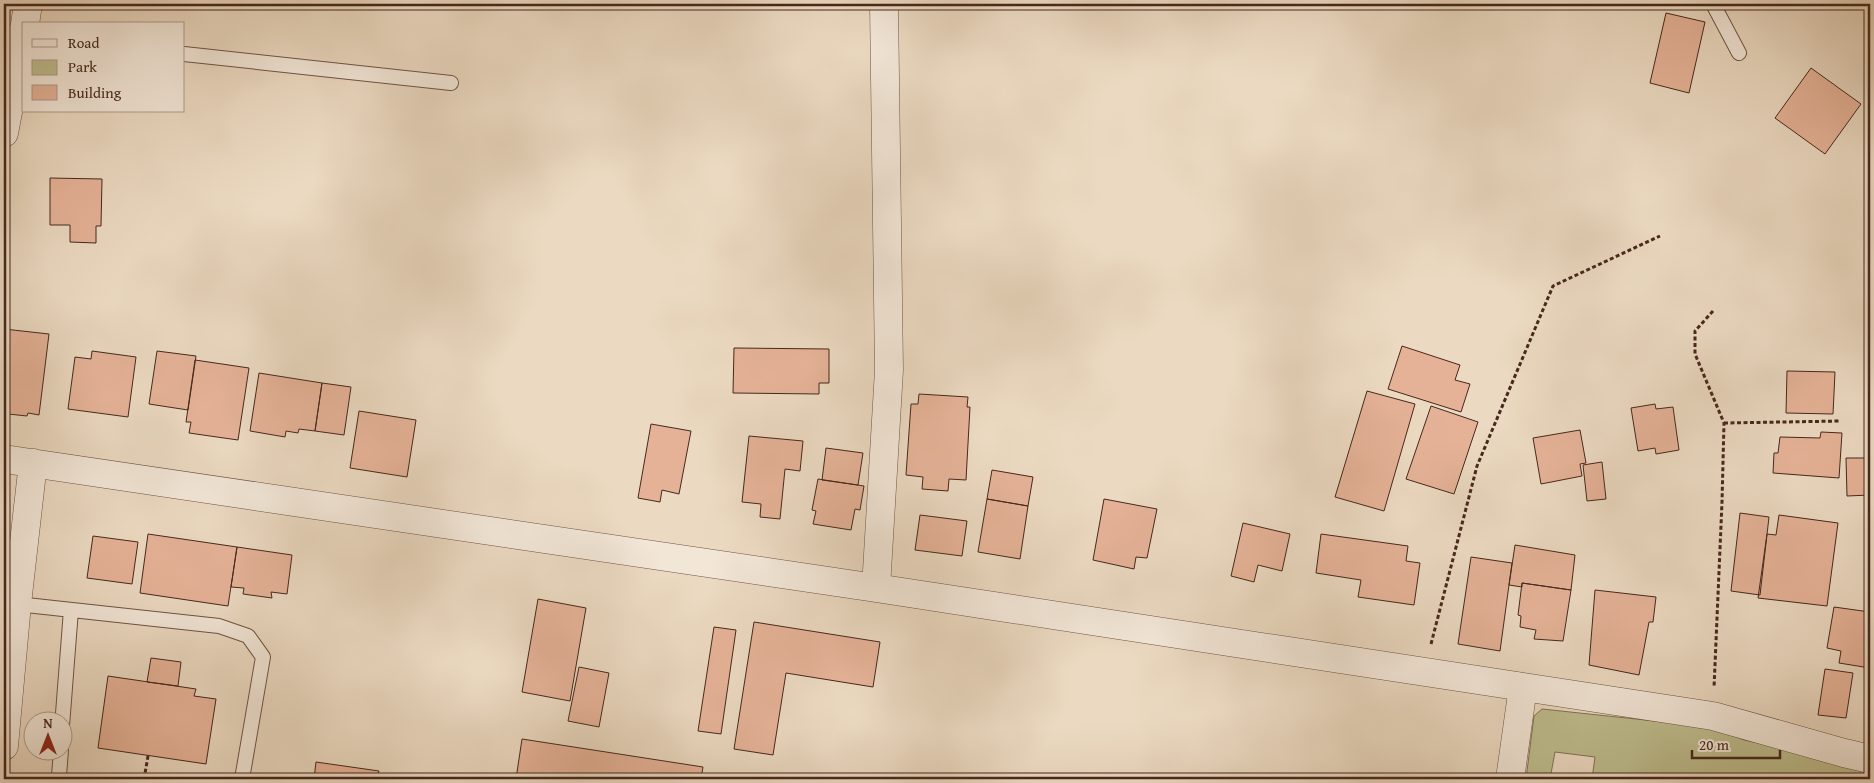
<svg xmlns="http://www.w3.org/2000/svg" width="1874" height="783" viewBox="0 0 1874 783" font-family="'Gentium Book Plus',serif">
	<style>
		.green { fill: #bebd8e; stroke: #827255 }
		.building { fill: #e5b297; stroke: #46281c }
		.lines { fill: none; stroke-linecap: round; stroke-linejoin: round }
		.service-casing { stroke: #6f5445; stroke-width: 16 }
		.minor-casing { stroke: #6f5445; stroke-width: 29 }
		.path { stroke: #46281c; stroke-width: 3; stroke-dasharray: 4 2.5; stroke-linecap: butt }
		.service { stroke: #f2e6d7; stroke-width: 14 }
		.minor { stroke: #f2e6d7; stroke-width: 28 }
	</style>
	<rect width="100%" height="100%" fill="#ebd9c1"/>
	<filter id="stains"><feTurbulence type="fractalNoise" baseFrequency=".004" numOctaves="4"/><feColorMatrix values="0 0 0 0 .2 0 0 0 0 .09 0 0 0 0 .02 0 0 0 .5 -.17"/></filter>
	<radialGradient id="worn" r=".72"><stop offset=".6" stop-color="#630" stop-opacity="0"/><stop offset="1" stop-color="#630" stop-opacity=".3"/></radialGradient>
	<!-- green -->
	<path class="green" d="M1542,709L1711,727L1744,740L1870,767V779H1592L1595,757L1555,752L1550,779H1526L1534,716Z"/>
	<!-- building -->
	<path class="building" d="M1666,13L1705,22L1689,93L1650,83Z
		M1811,68L1861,104L1825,154L1775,118Z
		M50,178L102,179L101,226H96V243L70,242V225H50Z
		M4,329L49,334L39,415L28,413L27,416L8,414L7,421H4Z
		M1402,346L1460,365L1455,380L1470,384L1461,412L1388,389Z
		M734,348L829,349V383H819V394L733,393Z
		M92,351L136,357L128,417L68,409L75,357L91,359Z
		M157,351L196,356L188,410L149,404Z
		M195,360L249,368L238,440L189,433L191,422H186Z
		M1787,371L1835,372L1833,414L1786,413Z
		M259,373L322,383L315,431L299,429L298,433L286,431L285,437L250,431Z
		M322,383L351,387L344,435L315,431Z
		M1367,391L1415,404L1384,511L1335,497Z
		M919,394L968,397L967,407H970L966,480L949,479L948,491L922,489L923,477L906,475L911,404H918Z
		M1655,404L1656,409L1673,407L1679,450L1656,454L1655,448L1638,451L1631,408Z
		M1431,406L1478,422L1454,494L1406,479Z
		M359,411L416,420L407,477L350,468Z
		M651,424L691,431L679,494L662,490L660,502L638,498Z
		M1580,430L1586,463L1580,464L1582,476L1541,484L1533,438Z
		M1821,432L1842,433L1839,478L1773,473L1774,453H1778L1780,437L1820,438Z
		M749,436L803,441L800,471L785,469L780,519L760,517L761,504L742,502Z
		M826,448L863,453L858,485L822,480Z
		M1846,458H1870V495L1847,496Z
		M1602,462L1606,499L1587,501L1583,465Z
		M992,470L1033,477L1028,506L987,499Z
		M818,479L864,486L860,510L855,509L851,530L813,524L816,511L812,510Z
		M987,499L1028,506L1020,559L978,552Z
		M1104,499L1157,509L1147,558L1136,557L1134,569L1093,560Z
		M1740,513L1769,517L1760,595L1731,591Z
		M920,515L967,521L962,556L915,550Z
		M1779,515L1838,523L1827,606L1758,598L1767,534L1776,535Z
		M1243,523L1290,534L1282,571L1258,565L1254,582L1231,576Z
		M148,534L237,547L228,606L140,593Z
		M1321,534L1408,546L1406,561L1420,563L1414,605L1358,597L1361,580L1316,573Z
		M93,536L138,542L132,584L87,578Z
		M1515,545L1575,555L1571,590L1522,583V587L1509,585Z
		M237,547L292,555L287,594L271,592L272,598L243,594L244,588L231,587Z
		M1471,557L1512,563L1500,651L1458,644Z
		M1522,583L1571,590L1563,641L1534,639L1536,630L1520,627L1521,616L1518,615Z
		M1595,590L1656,597L1653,622H1649L1639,675L1589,665Z
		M538,599L586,608L570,701L522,692Z
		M1834,607L1870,612V668L1839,663L1841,651L1827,648Z
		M754,622L880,642L873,687L786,673L773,755L734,749Z
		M714,627L736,630L721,734L698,731Z
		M151,658L181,662L178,686L147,682Z
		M579,667L609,673L599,727L568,721Z
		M1825,669L1853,673L1846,718L1818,715Z
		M108,676L196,689L194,696L216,699L206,764L98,748Z
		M522,739L703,767L701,779H516Z
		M316,762L379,771L377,779H314Z"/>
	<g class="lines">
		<defs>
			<path id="service" d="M1713,4L1739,53
				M184,54L451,83
				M17,604L219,626L248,636L263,657L242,779
				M62,726L71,610
				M61,779L59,776L61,750"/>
			<path id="minor" d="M25,24L28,4
				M4,133L24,28
				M4,459L876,588L1713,716L1844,753L1870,759
				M876,588L889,370L884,4
				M4,746L17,604L33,463
				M1510,779L1523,687"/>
		</defs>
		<!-- service casing -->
		<use href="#service" class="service-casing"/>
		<!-- minor casing -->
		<use href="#minor" class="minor-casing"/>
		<!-- path -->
		<path class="path" d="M1713,311L1695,331V354L1724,423L1722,502L1714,688
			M1724,423L1841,421
			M1431,644L1477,466L1553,286L1660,236
			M144,779L148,756"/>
		<!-- service -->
		<use href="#service" class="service"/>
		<!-- minor -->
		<use href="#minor" class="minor"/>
	</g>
	<!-- margin -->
	<rect width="1874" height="783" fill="none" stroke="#ebd9c1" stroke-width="20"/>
	<rect x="5" y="5" width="1864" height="773" fill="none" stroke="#46281c" stroke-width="2.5"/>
	<rect x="10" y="10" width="1854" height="763" fill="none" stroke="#46281c"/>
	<!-- legend -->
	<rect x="22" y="22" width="162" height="90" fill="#f2e6d7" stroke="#ad9a8c"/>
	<rect x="32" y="39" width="25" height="8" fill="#f2e6d7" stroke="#ad9a8c"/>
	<text x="68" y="48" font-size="15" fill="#46281c">Road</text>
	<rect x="32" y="60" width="25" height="15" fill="#bebd8e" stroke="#ad9a8c"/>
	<text x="68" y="72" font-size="15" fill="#46281c">Park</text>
	<rect x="32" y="85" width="25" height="15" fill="#e5b297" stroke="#ad9a8c"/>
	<text x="68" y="98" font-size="15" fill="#46281c">Building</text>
	<!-- north arrow -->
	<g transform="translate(48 736)"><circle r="24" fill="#f2e6d7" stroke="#ad9a8c"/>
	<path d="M0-4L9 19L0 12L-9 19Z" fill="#8f2418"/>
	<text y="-8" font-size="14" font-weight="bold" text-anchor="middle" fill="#46281c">N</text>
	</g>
	<!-- scale -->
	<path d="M1692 750v8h88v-8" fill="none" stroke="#46281c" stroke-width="2.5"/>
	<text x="1699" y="750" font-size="15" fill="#46281c" stroke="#f2e6d7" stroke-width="4" paint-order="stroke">20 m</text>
	<rect width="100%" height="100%" filter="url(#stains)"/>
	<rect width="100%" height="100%" fill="url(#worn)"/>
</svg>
